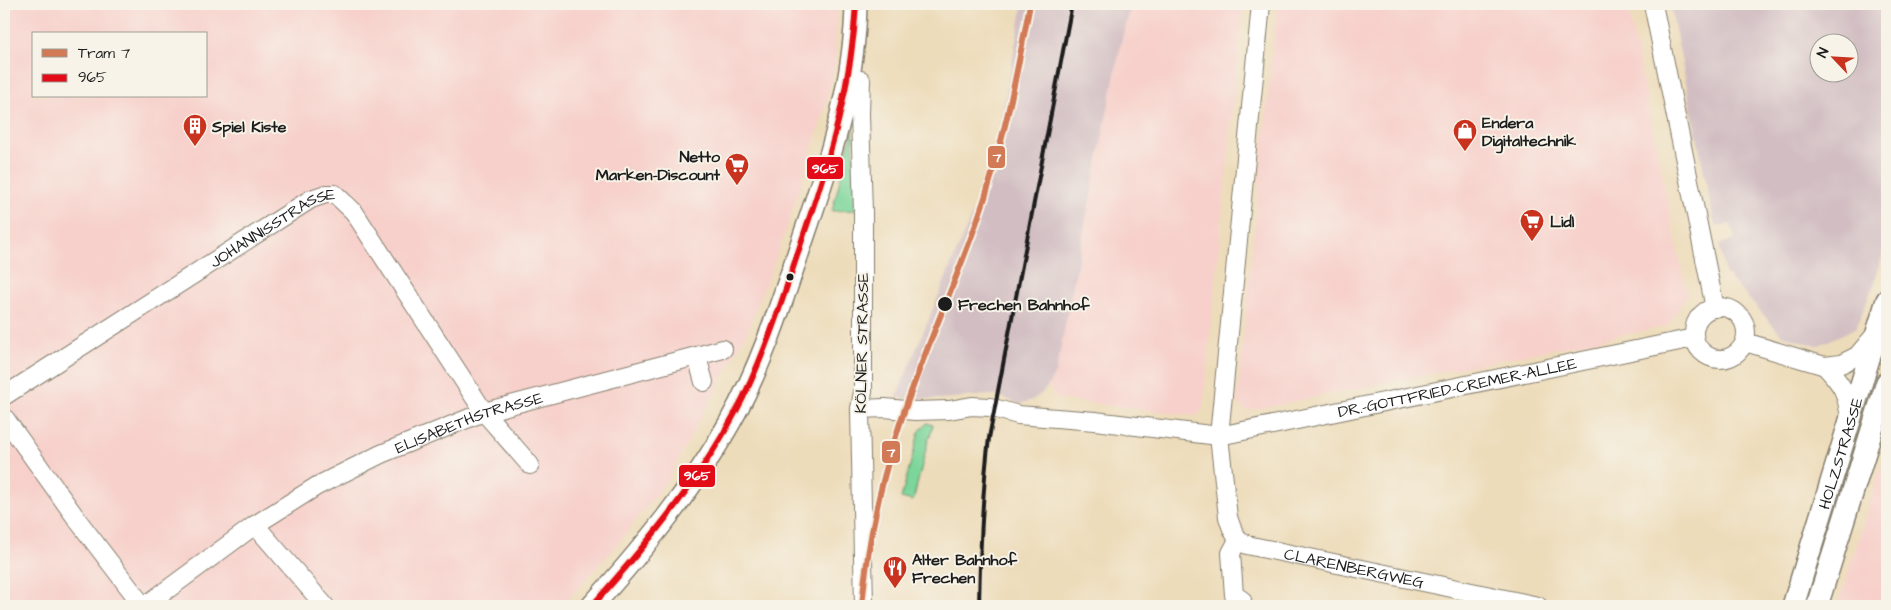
<svg xmlns="http://www.w3.org/2000/svg" width="1891" height="610" viewBox="0 0 1891 610" font-family="'Architects Daughter',sans-serif">
	<style>
		.built { fill: #f7d0cb; fill-rule: evenodd }
		.industrial { fill: #d2bec2; fill-rule: evenodd }
		.green { fill: #7cd59a; stroke: #4c785b }
		.lines { fill: none; stroke-linecap: round; stroke-linejoin: round }
		.minor-casing { stroke: #847c6b; stroke-width: 20 }
		.major-casing { stroke: #847c6b; stroke-width: 24 }
		.minor { stroke: #fff; stroke-width: 18 }
		.major { stroke: #fff; stroke-width: 21 }
		.rail { stroke: #1c1c1c; stroke-width: 4 }
		.bus-1-casing { stroke: #f7f3e8; stroke-width: 10 }
		.bus-1 { stroke: #e30b18; stroke-width: 6 }
		.tram-1-casing { stroke: #f7f3e8; stroke-width: 10 }
		.tram-1 { stroke: #d27a56; stroke-width: 6 }
		.bus-dot { fill: #1c1c1c; stroke: #f7f3e8; stroke-width: 2 }
		.labels { text-anchor: middle; stroke-width: 4; stroke-linejoin: round; paint-order: stroke }
		.poi-label { font-size: 16px; font-weight: bold; fill: #1c1c1c; stroke: #f7f3e8; text-anchor: start }
		.street-label { font-size: 16px; fill: #1c1c1c; stroke: #f7f3e8 }
		.stop-label { font-size: 16px; font-weight: bold; fill: #1c1c1c; stroke: #f7f3e8; text-anchor: start }
		.line-badge { stroke: #f7f3e8; stroke-width: 2 }
		.badge-label { font-size: 14px; text-anchor: middle; font-weight: bold; fill: #fff }
	</style>
	<rect width="100%" height="100%" fill="#f7f3e8"/>
	<filter id="ink" filterUnits="userSpaceOnUse"><feTurbulence type="fractalNoise" baseFrequency=".02" numOctaves="2"/><feDisplacementMap in="SourceGraphic" scale="10" xChannelSelector="R" yChannelSelector="G"/><feConvolveMatrix kernelMatrix="1 2 1 2 8 2 1 2 1" color-interpolation-filters="sRGB"/></filter>
	<filter id="wash" filterUnits="userSpaceOnUse"><feTurbulence type="fractalNoise" baseFrequency=".0096" numOctaves="4" result="noise"/><feDisplacementMap in="SourceGraphic" scale="20" xChannelSelector="R" yChannelSelector="G"/><feGaussianBlur stdDeviation="1.12" result="paint"/><feColorMatrix in="noise" values="0 0 0 0 0 0 0 0 0 0 0 0 0 0 0 0 0 1.4 0 .05"/><feComposite in="paint" operator="in"/></filter>
	<g filter="url(#wash)">
		<rect width="100%" height="100%" fill="#eddcba"/>
		<!-- built -->
		<path class="built" d="M4,4H837L835,65L825,108L785,233L748,330L668,479L615,547L562,606H4ZM34,34H206V96H34Z
			M1132,4H1243L1203,409L1196,416L1057,399L1048,386L1052,380L1122,38Z
			M1277,4H1627L1687,295L1667,326L1247,411L1237,402Z
			M1886,450L1887,606H1838Z"/>
		<!-- industrial -->
		<path class="industrial" d="M1023,4H1132L1122,38L1056,371L1048,386L1041,394L1032,400L1020,404L999,396L988,395L942,399L896,398L981,193L998,136Z
			M1670,4H1887V240L1874,284L1856,328L1817,346L1782,335L1725,273L1719,244L1735,240L1731,224L1715,226ZM1818,42H1848V72H1818Z"/>
		<!-- green -->
		<path class="green" d="M853,129L855,210L832,211Z
			M927,423L933,425L930,437H929L913,501L901,498L919,432Z"/>
	</g>
	<g filter="url(#ink)">
		<g class="lines">
			<defs>
				<g id="minor">
					<path id="s1" d="M1261,4L1219,436L1228,517C1232,530 1235,539 1247,545L1538,606"/>
					<path d="M1653,4L1715,308"/>
					<path d="M861,80L860,114L863,212V392L860,409L864,606"/>
					<circle cx="1720" cy="333" r="26"/>
					<path d="M1745,342L1825,366L1841,364L1857,356L1874,336"/>
					<path d="M697,357L704,382"/>
					<path d="M1825,366C1844,387 1846,391 1850,418"/>
					<path id="s2" d="M4,396L311,199L326,194H335L354,212L484,412L530,465"/>
					<path id="s3" d="M860,409L885,408L915,411L949,410L972,406L990,407L1018,415L1095,421L1219,436L1694,338"/>
					<path d="M4,417L79,522L143,606"/>
					<path d="M255,525L325,606"/>
					<path d="M1238,540L1231,553L1234,595L1242,600"/>
					<path id="s4" d="M145,606L255,525L317,486L381,454L484,412L723,349"/>
				</g>
				<g id="major">
					<path d="M592,606C643,549 693,489 730,422C765,360 786,288 809,221C833,150 855,79 856,4"/>
					<path id="s5" d="M1793,606L1887,300"/>
					<path d="M1817,606L1887,382"/>
				</g>
			</defs>
			<!-- minor casing -->
			<use href="#minor" class="minor-casing"/>
			<!-- major casing -->
			<use href="#major" class="major-casing"/>
			<!-- minor -->
			<use href="#minor" class="minor"/>
			<!-- major -->
			<use href="#major" class="major"/>
			<!-- rail -->
			<path class="rail" d="M979,606C980,550 982,494 989,438L1072,4"/>
			<defs>
				<path id="bus-1" d="M592,606C649,542 704,475 743,398C769,344 787,286 806,228C831,155 852,82 856,4"/>
			</defs>
			<!-- bus-1 casing -->
			<use href="#bus-1" class="bus-1-casing"/>
			<!-- bus-1 -->
			<use href="#bus-1" class="bus-1"/>
			<defs>
				<path id="tram-1" d="M862,606C867,548 878,492 896,436C918,364 951,295 976,224C1002,152 1016,78 1030,4"/>
			</defs>
			<!-- tram-1 casing -->
			<use href="#tram-1" class="tram-1-casing"/>
			<!-- tram-1 -->
			<use href="#tram-1" class="tram-1"/>
		</g>
	</g>
	<!-- icons -->
	<defs>
		<symbol id="building-pin" viewBox="-11 -11 22 30"><path d="M0 17L-7.5 6A9.5 9.5 0 1 1 7.5 6Z" fill="#c8321e" stroke="#f7f3e8"/><path d="M-4-6H4V6H1V3H-1V6H-4ZM-2.5-4.3h1.7v1.8h-1.7ZM.8-4.3h1.7v1.8H.8ZM-2.5-1h1.7V.8h-1.7ZM.8-1h1.7V.8H.8Z" fill="#fff"/></symbol>
		<symbol id="shop-pin" viewBox="-11 -11 22 30"><path d="M0 17L-7.5 6A9.5 9.5 0 1 1 7.5 6Z" fill="#c8321e" stroke="#f7f3e8"/><path d="M-5-2.5h2.3a2.7 3.5 0 0 1 5.4 0H5L5.5 6h-11ZM-1.5-2.5h3a1.5 2.3 0 0 0-3 0Z" fill="#fff"/></symbol>
		<symbol id="supermarket-pin" viewBox="-11 -11 22 30"><path d="M0 17L-7.5 6A9.5 9.5 0 1 1 7.5 6Z" fill="#c8321e" stroke="#f7f3e8"/><path d="M-6-5.5h2.5l.6 2H6L4.5 2H-2.5L-4.4-4H-6ZM-1.5 3.2a1.3 1.3 0 1 0 .1 0ZM3 3.2a1.3 1.3 0 1 0 .1 0Z" fill="#fff"/></symbol>
		<symbol id="restaurant-pin" viewBox="-11 -11 22 30"><path d="M0 17L-7.5 6A9.5 9.5 0 1 1 7.5 6Z" fill="#c8321e" stroke="#f7f3e8"/><path d="M-5-6h1v4h1v-4h1v4h1v-4h1v5L-1.5 .5V6h-2V.5L-5-1ZM5-6V6H3V1.5H1.5Q1.5-4 5-6Z" fill="#fff"/></symbol>
	</defs>
	<g fill-rule="evenodd">
		<use href="#building-pin" x="181" y="112" width="28" height="38"/>
		<use href="#shop-pin" x="1451" y="117" width="28" height="38"/>
		<use href="#supermarket-pin" x="723" y="151" width="28" height="38"/>
		<use href="#supermarket-pin" x="1518" y="207" width="28" height="38"/>
		<use href="#restaurant-pin" x="881" y="554" width="28" height="38"/>
	</g>
	<!-- markers -->
	<g class="bus-dot">
		<circle cx="790" cy="277" r="4.5"/>
		<circle cx="945" cy="304" r="8"/>
	</g>
	<g class="labels">
		<!-- poi labels -->
		<g class="poi-label">
			<text x="1482" y="128">Endera<tspan x="1482" dy="18">Digitaltechnik</tspan></text>
			<text x="212" y="132">Spiel Kiste</text>
			<text x="720" y="162" text-anchor="end">Netto<tspan x="720" dy="18">Marken-Discount</tspan></text>
			<text x="1550" y="227">Lidl</text>
			<text x="912" y="565">Alter Bahnhof<tspan x="912" dy="18">Frechen</tspan></text>
		</g>
		<!-- street labels -->
		<g class="street-label">
			<text dy="6" stroke="none"><textPath href="#s2" startOffset="318">JOHANNISSTRASSE</textPath></text>
			<text transform="translate(861 343) rotate(-89)" y="6">KÖLNER STRASSE</text>
			<text dy="6" stroke="none"><textPath href="#s3" startOffset="605">DR.-GOTTFRIED-CREMER-ALLEE</textPath></text>
			<text dy="6" stroke="none"><textPath href="#s4" startOffset="375">ELISABETHSTRASSE</textPath></text>
			<text dy="6" stroke="none"><textPath href="#s5" startOffset="160">HOLZSTRASSE</textPath></text>
			<text dy="6" stroke="none"><textPath href="#s1" startOffset="660">CLARENBERGWEG</textPath></text>
		</g>
		<!-- stop labels -->
		<g class="stop-label">
			<text x="958" y="310">Frechen Bahnhof</text>
		</g>
	</g>
	<g class="line-badge">
		<rect x="987" y="145" width="19" height="24" rx="5" fill="#d27a56"/>
		<rect x="806" y="156" width="38" height="24" rx="5" fill="#e30b18"/>
		<rect x="881" y="440" width="20" height="24" rx="5" fill="#d27a56"/>
		<rect x="678" y="464" width="38" height="24" rx="5" fill="#e30b18"/>
	</g>
	<g class="badge-label">
		<text x="997" y="162">7</text>
		<text x="825" y="173">965</text>
		<text x="891" y="457">7</text>
		<text x="697" y="480">965</text>
	</g>
	<!-- margin -->
	<rect width="1891" height="610" fill="none" stroke="#f7f3e8" stroke-width="20"/>
	<!-- legend -->
	<rect x="32" y="32" width="175" height="65" fill="#f7f3e8" stroke="#9f9d96"/>
	<rect x="42" y="49" width="25" height="8" fill="#d27a56" stroke="#9f9d96"/>
	<text x="78" y="58" font-size="15" fill="#1c1c1c">Tram 7</text>
	<rect x="42" y="74" width="25" height="8" fill="#e30b18" stroke="#9f9d96"/>
	<text x="78" y="82" font-size="15" fill="#1c1c1c">965</text>
	<!-- north arrow -->
	<g transform="translate(1834 58) rotate(295)"><circle r="24" fill="#f7f3e8" stroke="#9f9d96"/>
	<path d="M0-4L9 19L0 12L-9 19Z" fill="#c8321e"/>
	<text y="-8" font-size="14" font-weight="bold" text-anchor="middle" fill="#1c1c1c">N</text>
	</g>
</svg>
